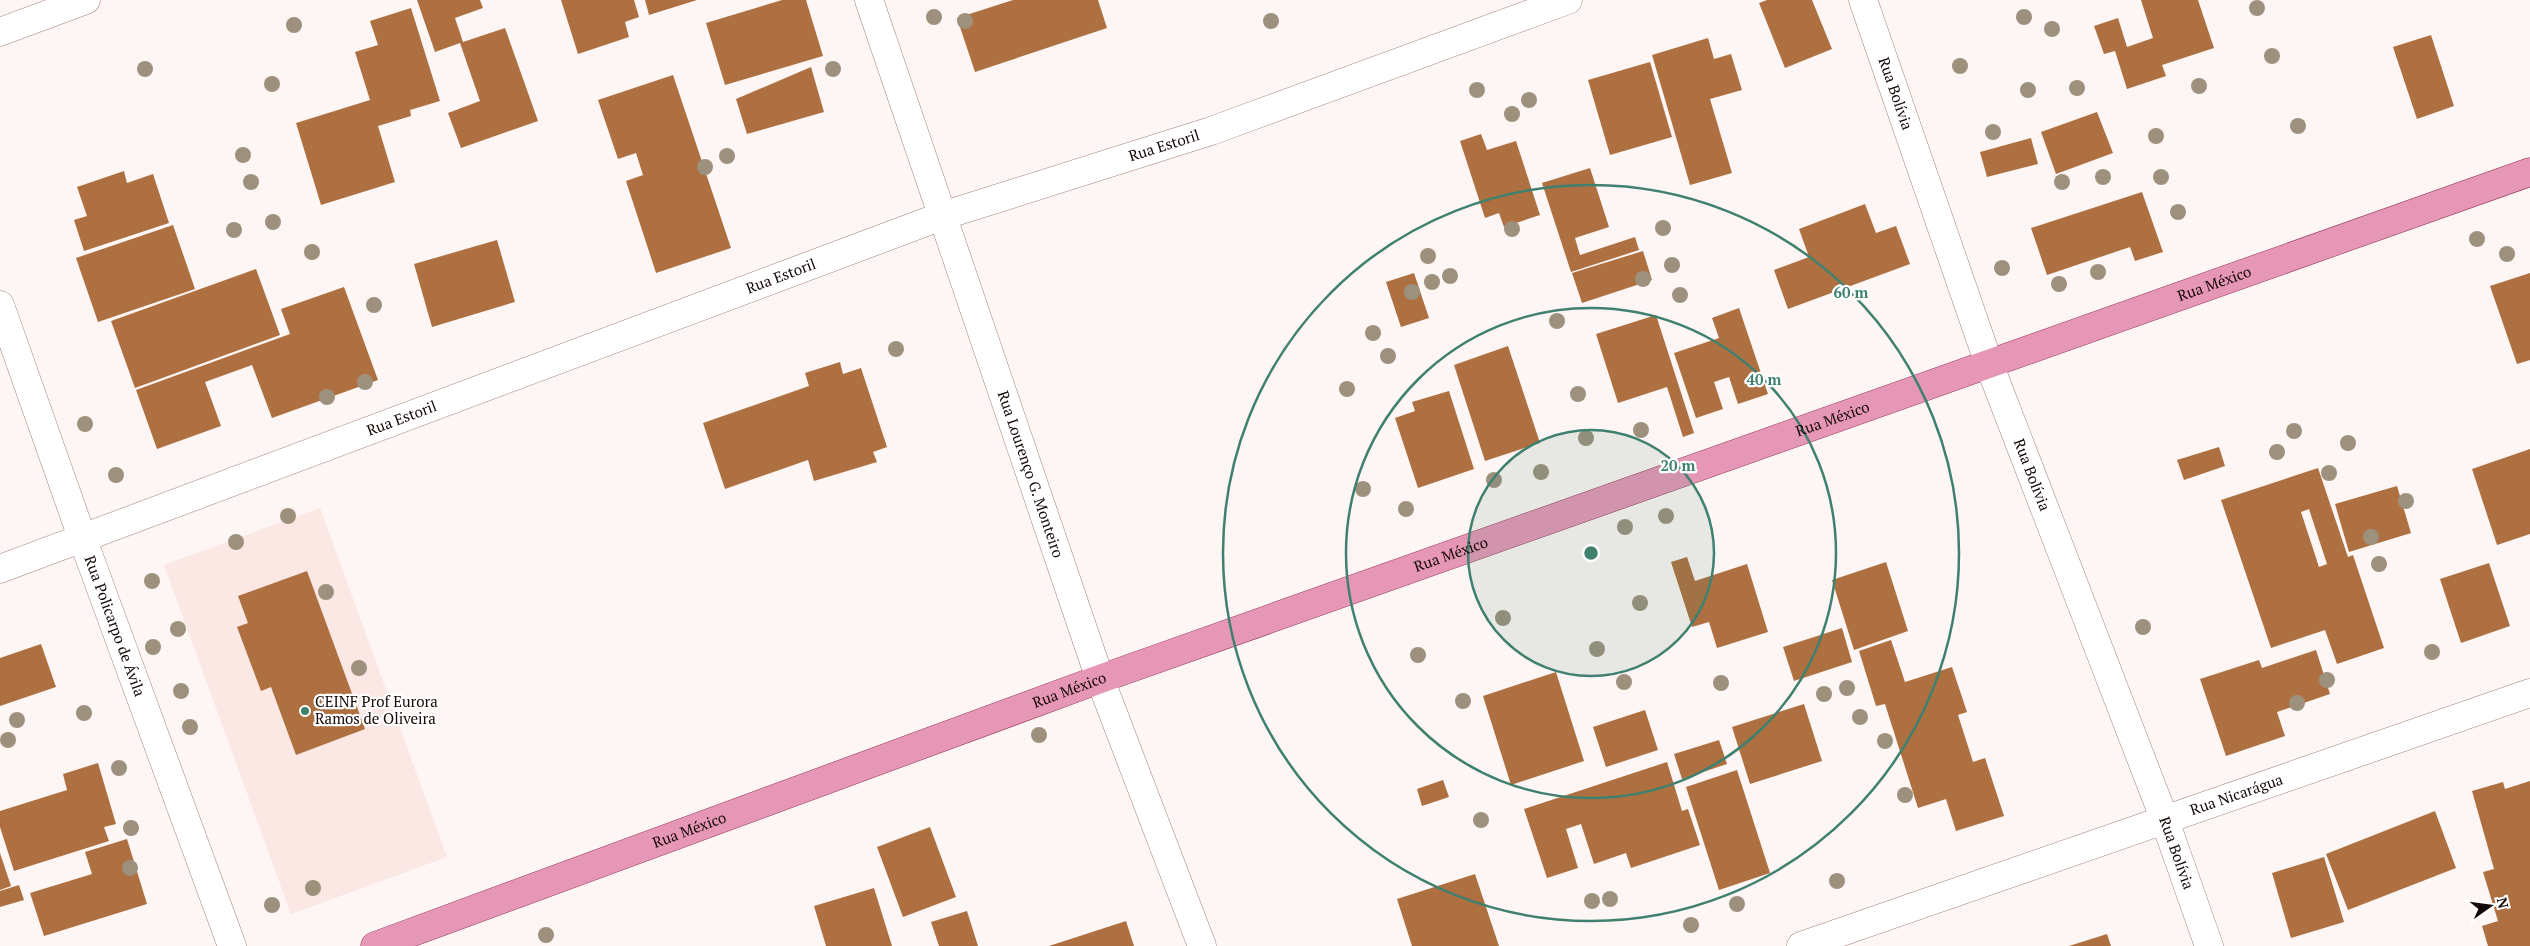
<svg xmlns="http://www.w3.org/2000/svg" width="2530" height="946" viewBox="0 0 2530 946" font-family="'PT Serif',serif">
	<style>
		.built { fill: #fbe7e3 }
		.building { fill: #ae7040; fill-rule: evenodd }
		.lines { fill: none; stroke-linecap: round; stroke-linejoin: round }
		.street-casing { stroke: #a4807a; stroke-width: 29 }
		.primary-casing { stroke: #913858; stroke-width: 29 }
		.street { stroke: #fff; stroke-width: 28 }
		.primary { stroke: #e597b5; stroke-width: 28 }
		.tree { fill: #9d917e }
		.ring { fill: none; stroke: #40806f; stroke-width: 2.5 }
		.poi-dot { fill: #40806f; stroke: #fff; stroke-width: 2 }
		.labels { text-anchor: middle; stroke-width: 4.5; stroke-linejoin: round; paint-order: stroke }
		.street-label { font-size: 15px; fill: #140806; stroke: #fff }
		.poi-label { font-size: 15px; fill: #140806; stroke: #fff; text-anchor: start }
		.centre { fill: #40806f; stroke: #fff; stroke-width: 2.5 }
		.ring-label { font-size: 15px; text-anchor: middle; font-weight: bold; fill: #40806f; stroke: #fff; stroke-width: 4.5; stroke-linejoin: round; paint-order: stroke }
	</style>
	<rect width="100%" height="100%" fill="#fef6f4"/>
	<!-- built -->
	<path class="built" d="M320,508L447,857L291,914L164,565Z"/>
	<!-- building -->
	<path class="building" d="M417,0H480L483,8L455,18L463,42L505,28L538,121L461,148L448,113L480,101L460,43L435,52Z
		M561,0H634L639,17L625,22L629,37L578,54Z
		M645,0H697L649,15Z
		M782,0H806L823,56L725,85L706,23Z
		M1013,0H1098L1107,28L975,72L957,18Z
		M1767,0H1812L1832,49L1785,68L1759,3Z
		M2141,0H2198L2214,48L2162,65L2166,76L2127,89L2115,51L2104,54L2094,26L2118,18L2127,47L2153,38Z
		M411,8L440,101L410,110L411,116L378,126L395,182L321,205L296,123L370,100L355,52L378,45L370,21Z
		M2431,35L2454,106L2417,119L2393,47Z
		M1708,38L1714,59L1731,54L1742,90L1710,99L1732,173L1690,185L1652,55Z
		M1650,62L1672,137L1610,155L1588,80Z
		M811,67L824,112L747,134L736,99Z
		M673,75L731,248L656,273L626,181L643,175L636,153L618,159L598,100Z
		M2097,112L2113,153L2056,174L2041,132Z
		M1481,134L1487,150L1516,141L1540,215L1504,227L1499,213L1485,218L1460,141Z
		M2031,138L2038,164L1987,177L1980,152Z
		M1590,168L1609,227L1575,238L1580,255L1635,237L1639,250L1571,272L1542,183Z
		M124,171L127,183L153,174L169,223L84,251L74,220L87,216L77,187Z
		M2142,192L2163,252L2135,261L2130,247L2047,275L2031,228Z
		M1865,204L1876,233L1896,226L1910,264L1788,309L1774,270L1809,257L1799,229Z
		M173,225L195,289L98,322L76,258Z
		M497,240L515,302L432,327L414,264Z
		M1643,251L1652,280L1582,303L1572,273Z
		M256,269L280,335L135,388L111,321Z
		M1414,273L1429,318L1401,327L1386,282Z
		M2530,273V360L2517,364L2490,286Z
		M344,287L378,380L272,418L252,365L205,382L221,426L157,449L136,390L290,334L281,309Z
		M1739,308L1768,394L1738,404L1729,377L1714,382L1723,409L1696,418L1674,353L1719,338L1712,318Z
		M1656,315L1694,433L1683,437L1667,387L1618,403L1596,334Z
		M1508,346L1540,443L1485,461L1454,365Z
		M840,362L843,374L861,368L887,447L873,452L877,462L814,481L808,460L725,489L703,423L809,386L805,373Z
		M1449,391L1474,469L1418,488L1395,418L1415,411L1412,402Z
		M2219,447L2225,466L2184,480L2177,460Z
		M2530,449V534L2497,545L2472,469Z
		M2318,468L2348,557L2353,555L2384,648L2337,664L2325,630L2271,648L2221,500ZM2309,509L2327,564L2319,567L2301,512Z
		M2397,486L2411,533L2349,552L2335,504Z
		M1687,557L1695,581L1747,564L1768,632L1717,648L1709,622L1692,627L1671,562Z
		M1886,562L1908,631L1854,650L1832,580Z
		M2489,563L2510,626L2461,643L2440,579Z
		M307,571L365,729L296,755L271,687L261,691L237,627L248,623L238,596Z
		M1842,628L1852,662L1794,681L1783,647Z
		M1891,640L1905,682L1952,667L1967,712L1958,715L1973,762L1985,758L2004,816L1956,831L1946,799L1918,808L1885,704L1876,706L1859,651Z
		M41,644L56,687L0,706V658Z
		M2316,650L2330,694L2277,712L2285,736L2226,756L2200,679L2259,660L2262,668Z
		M1556,672L1584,761L1511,785L1483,696Z
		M1804,704L1822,761L1750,784L1732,727Z
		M1645,710L1658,750L1606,767L1593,727Z
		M1719,740L1727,764L1682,779L1674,754Z
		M1667,762L1682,811L1688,809L1700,845L1631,868L1626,853L1594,864L1581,824L1566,829L1578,868L1547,878L1524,809Z
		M98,763L116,824L104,827L109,841L14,871L0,827V811L67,790L63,774Z
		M1737,770L1770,873L1719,890L1686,787Z
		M1443,780L1449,797L1422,806L1417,789Z
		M2530,781V946H2488L2482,926L2498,921L2483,872L2494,869L2472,791L2503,782L2505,789Z
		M2435,811L2456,868L2348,910L2326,854Z
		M930,827L956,897L903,917L877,847Z
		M127,839L147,904L44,936L30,893L92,874L85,852Z
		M0,853L11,886L0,890Z
		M2324,857L2344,922L2291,938L2272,873Z
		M1475,874L1499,946H1412L1397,899Z
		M19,885L24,900L0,907V891Z
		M874,888L892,946H826L814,906Z
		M967,911L978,946H939L931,922Z
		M1126,921L1134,946H1049Z
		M2107,934L2111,946H2069Z"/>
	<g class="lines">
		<defs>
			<g id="street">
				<path id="s1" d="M869,0L1100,679L1202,946"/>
				<path id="s2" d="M1863,0L1989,364L2164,818L2209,946"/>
				<path d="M0,32L86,0"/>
				<path id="s3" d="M0,305L83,540L232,946"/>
				<path id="s4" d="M0,569L942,216L1211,131L1568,0"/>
				<path id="s5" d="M1801,946L2530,693"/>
			</g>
			<g id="primary">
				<path id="s6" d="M375,946L1100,679L2530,172"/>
			</g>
		</defs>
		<!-- street casing -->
		<use href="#street" class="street-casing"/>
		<!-- primary casing -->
		<use href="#primary" class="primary-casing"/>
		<!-- street -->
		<use href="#street" class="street"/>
		<!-- primary -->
		<use href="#primary" class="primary"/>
	</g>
	<!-- trees -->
	<g class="tree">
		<circle cx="2257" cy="8" r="8"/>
		<circle cx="934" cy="17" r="8"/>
		<circle cx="2024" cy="17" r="8"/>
		<circle cx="965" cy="21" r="8"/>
		<circle cx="1271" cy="21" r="8"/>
		<circle cx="294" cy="25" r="8"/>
		<circle cx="2052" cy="29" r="8"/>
		<circle cx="2272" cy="56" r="8"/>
		<circle cx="1960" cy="66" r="8"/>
		<circle cx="145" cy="69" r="8"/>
		<circle cx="833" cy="69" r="8"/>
		<circle cx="272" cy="84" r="8"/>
		<circle cx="2199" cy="86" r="8"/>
		<circle cx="2077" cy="88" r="8"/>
		<circle cx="1477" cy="90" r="8"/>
		<circle cx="2028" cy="90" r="8"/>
		<circle cx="1529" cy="100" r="8"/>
		<circle cx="1512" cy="114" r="8"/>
		<circle cx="2298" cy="126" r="8"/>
		<circle cx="1993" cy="132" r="8"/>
		<circle cx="2156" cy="136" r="8"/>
		<circle cx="243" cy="155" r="8"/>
		<circle cx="727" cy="156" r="8"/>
		<circle cx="705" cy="167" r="8"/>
		<circle cx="2103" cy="177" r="8"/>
		<circle cx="2161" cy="177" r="8"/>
		<circle cx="251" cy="182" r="8"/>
		<circle cx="2062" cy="182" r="8"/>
		<circle cx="2178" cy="212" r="8"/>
		<circle cx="273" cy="222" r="8"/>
		<circle cx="1663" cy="228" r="8"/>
		<circle cx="1512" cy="229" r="8"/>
		<circle cx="234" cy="230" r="8"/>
		<circle cx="2477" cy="239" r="8"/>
		<circle cx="312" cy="252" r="8"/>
		<circle cx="2507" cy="254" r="8"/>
		<circle cx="1428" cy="256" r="8"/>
		<circle cx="1672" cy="265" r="8"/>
		<circle cx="2002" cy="268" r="8"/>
		<circle cx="2098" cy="272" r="8"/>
		<circle cx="1450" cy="276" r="8"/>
		<circle cx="1643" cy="279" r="8"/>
		<circle cx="1432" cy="282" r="8"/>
		<circle cx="2059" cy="284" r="8"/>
		<circle cx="1412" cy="292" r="8"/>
		<circle cx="1680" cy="295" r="8"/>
		<circle cx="374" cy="305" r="8"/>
		<circle cx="1557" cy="321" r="8"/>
		<circle cx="1373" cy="333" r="8"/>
		<circle cx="896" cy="349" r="8"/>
		<circle cx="1388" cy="356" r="8"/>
		<circle cx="365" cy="382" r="8"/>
		<circle cx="1347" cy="389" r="8"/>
		<circle cx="1578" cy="394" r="8"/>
		<circle cx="327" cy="397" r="8"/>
		<circle cx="85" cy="424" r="8"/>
		<circle cx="1641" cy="430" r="8"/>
		<circle cx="2294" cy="431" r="8"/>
		<circle cx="1586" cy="438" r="8"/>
		<circle cx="2348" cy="443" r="8"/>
		<circle cx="2277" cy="452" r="8"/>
		<circle cx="1541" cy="472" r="8"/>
		<circle cx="2329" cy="473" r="8"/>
		<circle cx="116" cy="475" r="8"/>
		<circle cx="1494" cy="480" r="8"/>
		<circle cx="1363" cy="489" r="8"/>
		<circle cx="2406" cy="501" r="8"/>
		<circle cx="1406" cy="509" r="8"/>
		<circle cx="288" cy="516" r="8"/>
		<circle cx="1666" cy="516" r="8"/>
		<circle cx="1625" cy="527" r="8"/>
		<circle cx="2371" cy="537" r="8"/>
		<circle cx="236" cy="542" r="8"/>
		<circle cx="2379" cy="564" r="8"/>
		<circle cx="152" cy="581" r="8"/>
		<circle cx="326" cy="592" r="8"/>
		<circle cx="1640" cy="603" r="8"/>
		<circle cx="1503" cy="618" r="8"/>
		<circle cx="2143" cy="627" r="8"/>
		<circle cx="178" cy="629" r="8"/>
		<circle cx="153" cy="647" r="8"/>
		<circle cx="1597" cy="649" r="8"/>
		<circle cx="2432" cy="652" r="8"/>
		<circle cx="1418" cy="655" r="8"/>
		<circle cx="359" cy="668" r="8"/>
		<circle cx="2327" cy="680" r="8"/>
		<circle cx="1624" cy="682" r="8"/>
		<circle cx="1721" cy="683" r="8"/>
		<circle cx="1847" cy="688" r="8"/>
		<circle cx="181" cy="691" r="8"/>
		<circle cx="1824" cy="694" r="8"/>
		<circle cx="1463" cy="701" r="8"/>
		<circle cx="2297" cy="703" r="8"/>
		<circle cx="84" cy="713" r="8"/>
		<circle cx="1860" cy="717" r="8"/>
		<circle cx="17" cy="720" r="8"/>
		<circle cx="190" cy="727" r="8"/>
		<circle cx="1039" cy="735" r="8"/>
		<circle cx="8" cy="740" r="8"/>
		<circle cx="1885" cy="741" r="8"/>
		<circle cx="119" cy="768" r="8"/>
		<circle cx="1905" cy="795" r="8"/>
		<circle cx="1481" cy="820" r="8"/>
		<circle cx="131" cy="828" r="8"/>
		<circle cx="130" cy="868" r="8"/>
		<circle cx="1837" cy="881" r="8"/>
		<circle cx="313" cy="888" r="8"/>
		<circle cx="1610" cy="899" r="8"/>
		<circle cx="1592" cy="901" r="8"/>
		<circle cx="1737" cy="904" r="8"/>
		<circle cx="272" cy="905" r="8"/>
		<circle cx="1691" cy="925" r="8"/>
		<circle cx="546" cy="935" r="8"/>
	</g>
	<!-- distance rings -->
	<circle cx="1591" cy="553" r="123" fill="#40806f" fill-opacity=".12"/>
	<g class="ring">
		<circle cx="1591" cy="553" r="123"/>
		<circle cx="1591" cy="553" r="245"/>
		<circle cx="1591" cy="553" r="368"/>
	</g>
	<!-- markers -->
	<circle class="poi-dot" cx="305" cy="711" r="5"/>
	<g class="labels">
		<!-- street labels -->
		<g class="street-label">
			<text dy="5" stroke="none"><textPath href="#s2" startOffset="99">Rua Bolívia</textPath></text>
			<text dy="5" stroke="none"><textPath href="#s4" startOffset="1239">Rua Estoril</textPath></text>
			<text dy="5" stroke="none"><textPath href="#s4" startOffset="834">Rua Estoril</textPath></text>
			<text dy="5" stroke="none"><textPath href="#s6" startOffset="1955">Rua México</textPath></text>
			<text dy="5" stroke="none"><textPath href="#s4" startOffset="429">Rua Estoril</textPath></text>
			<text dy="5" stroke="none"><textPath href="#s6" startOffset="1550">Rua México</textPath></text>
			<text dy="5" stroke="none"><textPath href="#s1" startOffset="501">Rua Lourenço G. Monteiro</textPath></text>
			<text dy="5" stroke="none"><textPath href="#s2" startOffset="504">Rua Bolívia</textPath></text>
			<text dy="5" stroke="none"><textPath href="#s6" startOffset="1145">Rua México</textPath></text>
			<text dy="5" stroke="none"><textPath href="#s3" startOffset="341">Rua Policarpo de Ávila</textPath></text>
			<text dy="5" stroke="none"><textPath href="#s6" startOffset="740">Rua México</textPath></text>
			<text dy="5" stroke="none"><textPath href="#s5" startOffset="461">Rua Nicarágua</textPath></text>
			<text dy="5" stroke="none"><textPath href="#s6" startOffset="335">Rua México</textPath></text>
			<text dy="5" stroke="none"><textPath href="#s2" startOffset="909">Rua Bolívia</textPath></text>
		</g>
		<!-- poi labels -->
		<g class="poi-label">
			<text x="315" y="707">CEINF Prof Eurora<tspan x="315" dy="17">Ramos de Oliveira</tspan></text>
		</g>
	</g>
	<circle cx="1591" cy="553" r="8" class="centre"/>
	<g class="ring-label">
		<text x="1851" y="298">60 m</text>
		<text x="1764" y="385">40 m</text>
		<text x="1678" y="471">20 m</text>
	</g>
	<!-- north arrow -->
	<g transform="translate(2490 906) rotate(76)" stroke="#ffffff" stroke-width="4" paint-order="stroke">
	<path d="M0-4L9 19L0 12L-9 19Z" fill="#140806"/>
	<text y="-8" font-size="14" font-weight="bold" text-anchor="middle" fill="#140806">N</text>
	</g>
</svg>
